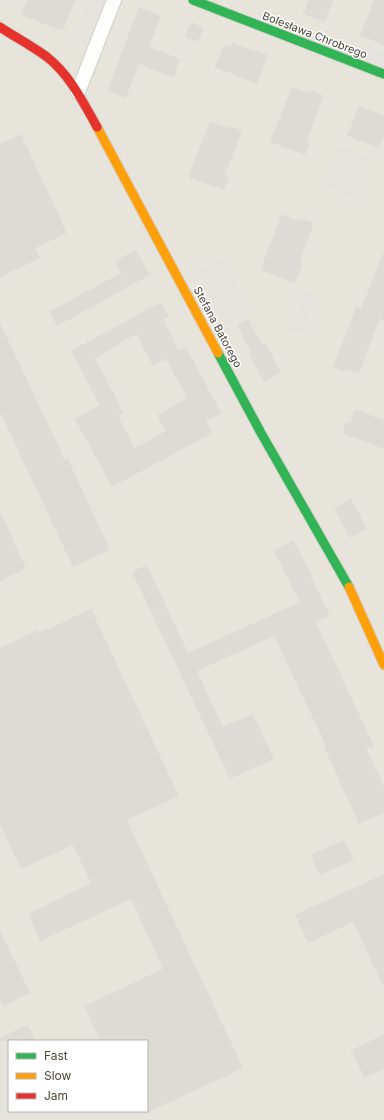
<svg xmlns="http://www.w3.org/2000/svg" width="384" height="1120" viewBox="0 0 384 1120" font-family="Inter,sans-serif">
	<style>
		.residential { fill: #e7e4dc; fill-rule: evenodd }
		.parking { fill: #e6e3df }
		.building { fill: #dedbd6; fill-rule: evenodd }
		.lines { fill: none; stroke-linecap: round; stroke-linejoin: round }
		.street-casing { stroke: #d2d0cb; stroke-width: 16 }
		.fast-casing { stroke: #d3cfc5; stroke-width: 11 }
		.slow-casing { stroke: #d3cfc5; stroke-width: 11 }
		.jam-casing { stroke: #d3cfc5; stroke-width: 11 }
		.street { stroke: #fdfdfc; stroke-width: 14 }
		.fast { stroke: #30b455; stroke-width: 9 }
		.slow { stroke: #ff9f0a; stroke-width: 9 }
		.jam { stroke: #e5322d; stroke-width: 9 }
		.labels { text-anchor: middle; stroke-width: 3; stroke-linejoin: round; paint-order: stroke }
		.street-label { font-size: 11px; fill: #4b4439; stroke: #fff }
	</style>
	<rect width="100%" height="100%" fill="#f4f2ee"/>
	<!-- residential -->
	<path class="residential" d="M0,0H384V1120H0ZM9,1041H147V1111H9Z"/>
	<!-- parking -->
	<path class="parking" d="M0,0H15L11,10L0,4Z
		M87,0H103L85,48L74,33Z
		M368,46L384,52V67L363,59Z
		M338,146L370,158L356,198L323,186Z
		M223,257L252,309L225,324L196,272Z
		M305,290L318,295L302,335L289,330Z
		M363,632L381,668L375,671L358,635Z"/>
	<!-- building -->
	<path class="building" d="M27,0H75L63,31L21,15Z
		M309,0H333L325,22L303,14Z
		M374,0H384V45L360,36Z
		M139,7L161,16L149,47L180,59L174,78L139,64L126,98L107,91Z
		M191,22L204,28L198,42L185,37Z
		M232,43L268,55L257,84L215,67L224,44L231,47Z
		M292,87L309,93L310,90L324,96L307,140L310,142L305,155L270,142Z
		M359,106L384,115V136L379,148L347,136Z
		M210,121L227,128L228,125L242,131L225,175L229,177L224,190L188,177Z
		M21,134L67,233L35,248L40,258L0,277V144Z
		M282,214L299,221L300,218L314,223L300,261L303,263L295,283L260,270Z
		M136,250L150,275L57,326L49,312L121,273L115,261Z
		M383,253H384V320L380,318L359,374L346,369L344,372L333,367L356,307L361,309Z
		M161,302L169,316L163,319L179,351L186,347L221,413L206,421L212,433L112,487L75,419L100,405L71,351ZM136,334L153,366L166,359L187,398L157,415L166,431L135,448L118,416L124,413L95,358Z
		M248,319L263,346L266,344L281,372L264,382L249,353L251,352L237,325Z
		M0,323L65,460L68,459L110,550L73,567L0,412Z
		M355,409L384,420V449L342,433L346,422L350,423Z
		M351,499L367,528L350,538L334,508Z
		M0,511L26,568L0,581Z
		M293,540L312,575L311,576L330,616L316,622L374,746L366,749L384,786V813L359,824L324,747L326,746L274,636L197,671L223,727L253,714L274,759L230,779L132,572L147,565L188,653L300,602L274,551Z
		M91,609L179,796L127,820L243,1068L147,1113V1041H101L84,1006L163,969L131,899L40,941L28,914L91,883L73,845L21,869L0,825V648L38,630L40,632L55,626Z
		M344,840L354,860L320,875L310,855Z
		M384,874V988L353,922L308,943L295,915Z
		M0,930L30,993L3,1006L0,999Z
		M28,1025L35,1041H0V1038Z
		M384,1035V1069L364,1078L351,1050Z"/>
	<g class="lines">
		<defs>
			<path id="street" d="M78,92L114,0"/>
			<path id="fast" d="M193,0L384,74
				M218,353L261,433L349,587"/>
			<path id="slow" d="M97,127L218,353
				M349,587L384,665"/>
			<path id="jam" d="M0,27C15,37 32,46 47,57C70,75 83,102 97,127"/>
		</defs>
		<!-- street casing -->
		<use href="#street" class="street-casing"/>
		<!-- fast casing -->
		<use href="#fast" class="fast-casing"/>
		<!-- slow casing -->
		<use href="#slow" class="slow-casing"/>
		<!-- jam casing -->
		<use href="#jam" class="jam-casing"/>
		<!-- street -->
		<use href="#street" class="street"/>
		<!-- fast -->
		<use href="#fast" class="fast"/>
		<!-- slow -->
		<use href="#slow" class="slow"/>
		<!-- jam -->
		<use href="#jam" class="jam"/>
	</g>
	<g class="labels">
		<!-- street labels -->
		<g class="street-label">
			<text transform="translate(315 35) rotate(21)" y="4">Bolesława Chrobrego</text>
			<text transform="translate(218 327) rotate(62)" y="4">Stefana Batorego</text>
		</g>
	</g>
	<!-- legend -->
	<rect x="8" y="1040" width="140" height="72" fill="#ffffff" stroke="#b7b4b0"/>
	<rect x="16" y="1053" width="20" height="6" fill="#30b455" stroke="#b7b4b0"/>
	<text x="44" y="1060" font-size="12" fill="#4b4439">Fast</text>
	<rect x="16" y="1073" width="20" height="6" fill="#ff9f0a" stroke="#b7b4b0"/>
	<text x="44" y="1080" font-size="12" fill="#4b4439">Slow</text>
	<rect x="16" y="1093" width="20" height="6" fill="#e5322d" stroke="#b7b4b0"/>
	<text x="44" y="1100" font-size="12" fill="#4b4439">Jam</text>
</svg>
